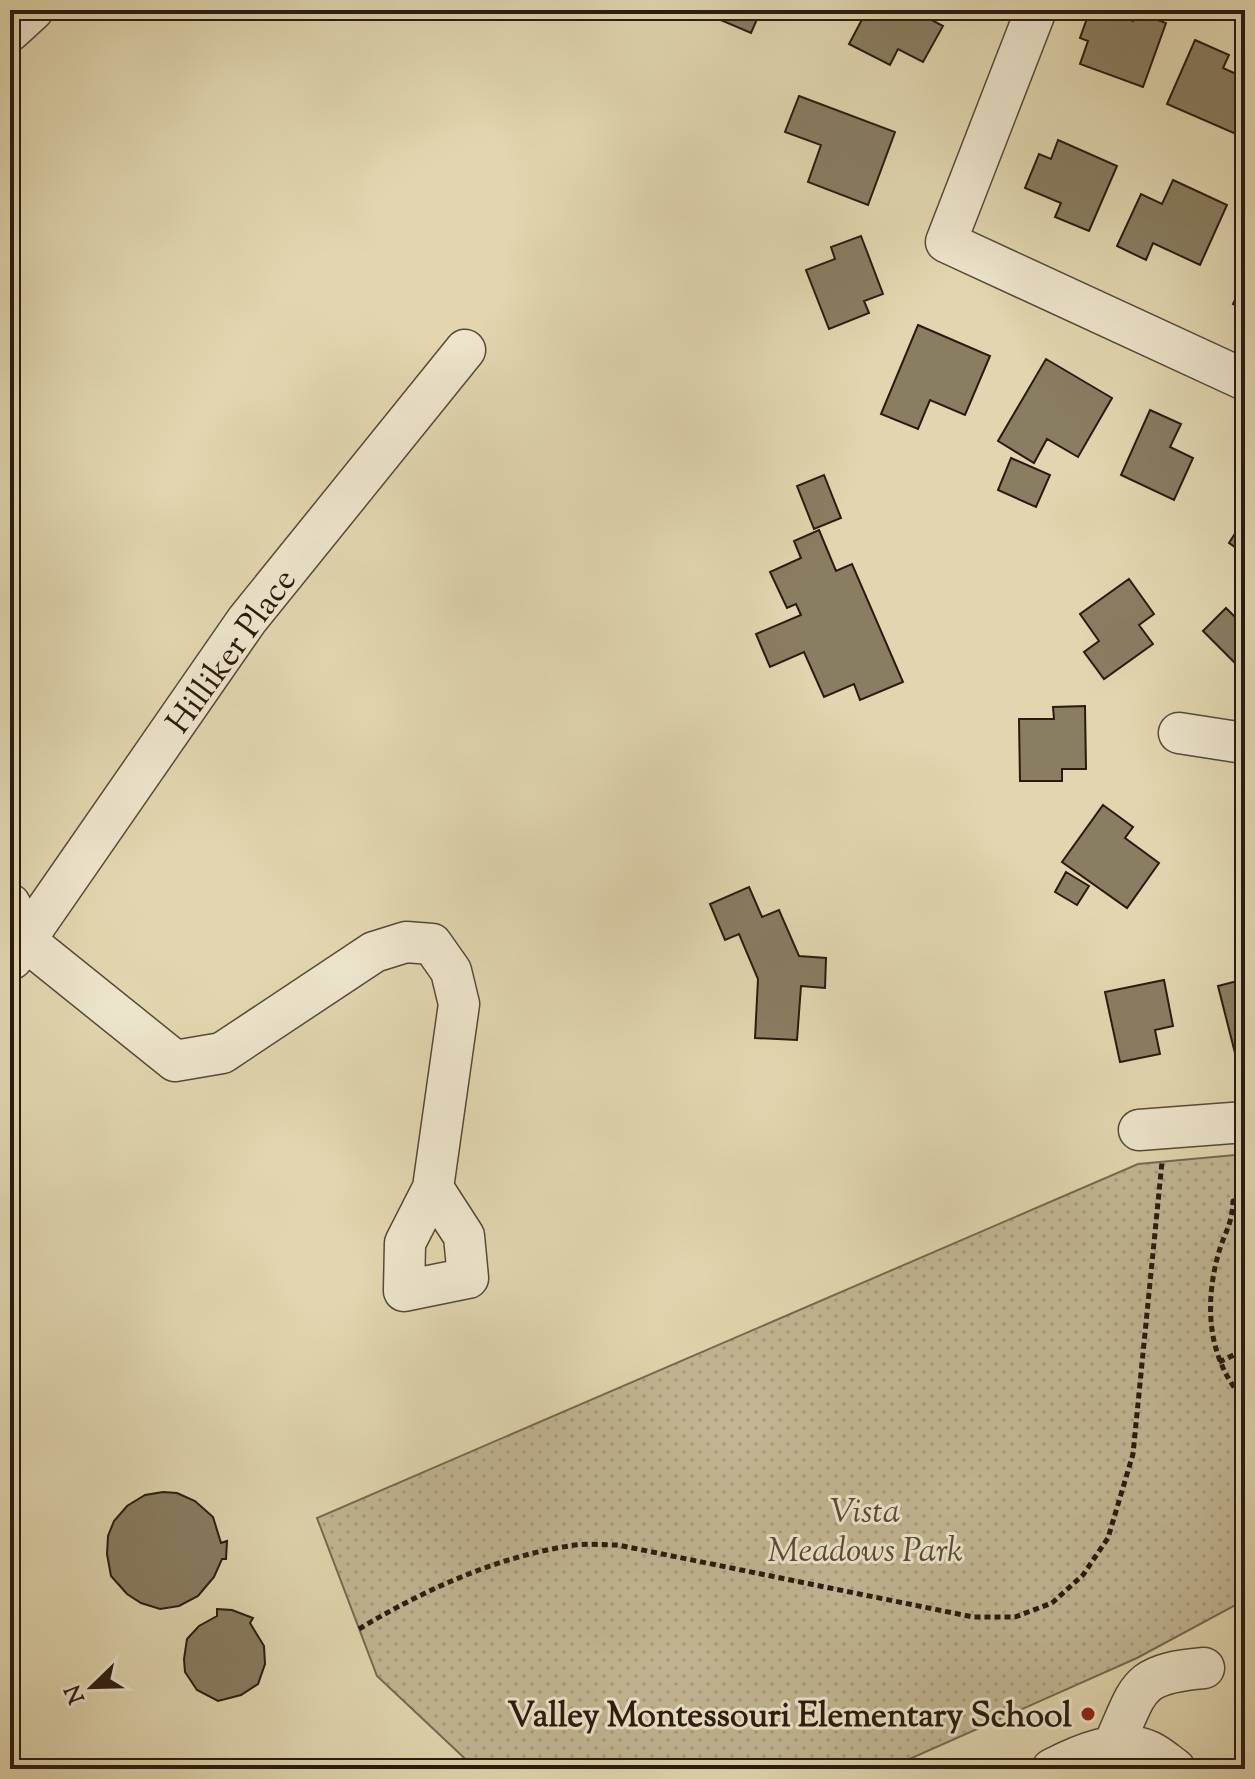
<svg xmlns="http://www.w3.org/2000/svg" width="1255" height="1779" viewBox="0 0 1255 1779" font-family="'Sorts Mill Goudy',serif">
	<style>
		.park { fill: url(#park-dots); stroke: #766952; stroke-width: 2 }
		.building { fill: #897d62; stroke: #291c0f; stroke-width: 2 }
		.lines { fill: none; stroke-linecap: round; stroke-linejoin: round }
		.minor-casing { stroke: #574a37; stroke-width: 43 }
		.path { stroke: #291c0f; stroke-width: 5; stroke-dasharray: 6 4; stroke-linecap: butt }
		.minor { stroke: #ece4cb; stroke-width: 40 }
		.poi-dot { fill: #8f2418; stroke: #ece4cb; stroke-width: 3 }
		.labels { text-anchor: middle; stroke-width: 6; stroke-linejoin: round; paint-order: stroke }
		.street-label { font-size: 34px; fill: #291c0f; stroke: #ece4cb }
		.park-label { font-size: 34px; font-style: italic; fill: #574a37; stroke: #ece4cb }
		.poi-label { font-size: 34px; font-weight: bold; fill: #291c0f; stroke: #ece4cb; text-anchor: end }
	</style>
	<defs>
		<pattern id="park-dots" width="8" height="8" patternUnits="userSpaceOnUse" patternTransform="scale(2)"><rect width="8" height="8" fill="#c2b694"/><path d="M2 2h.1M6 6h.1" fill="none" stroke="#a79c7e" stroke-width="1.8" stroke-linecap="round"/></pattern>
	</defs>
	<rect width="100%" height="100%" fill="#e1d6af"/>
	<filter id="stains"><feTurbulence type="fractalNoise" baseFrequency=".0025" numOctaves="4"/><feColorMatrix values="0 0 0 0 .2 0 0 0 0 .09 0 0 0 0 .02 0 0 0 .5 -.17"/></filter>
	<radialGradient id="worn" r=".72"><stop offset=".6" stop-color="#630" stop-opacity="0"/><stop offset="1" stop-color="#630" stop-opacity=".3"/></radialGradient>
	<!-- park -->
	<path class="park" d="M1245,1154V1600L1137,1658L887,1769H476L377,1676L317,1518L1138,1164Z"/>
	<!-- building -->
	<path class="building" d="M712,10H761L751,33L709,15Z
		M867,10H913L943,26L923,62L898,49L890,65L849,44Z
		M1090,10H1104L1133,21L1136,12L1166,23L1143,87L1080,64L1088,41L1080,38Z
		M1195,40L1229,55L1223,68L1245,78V114L1236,134L1167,104Z
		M799,96L895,132L868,205L808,182L821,145L785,132Z
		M1058,140L1117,166L1089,231L1055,217L1061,203L1025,188L1039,154L1051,159Z
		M1173,180L1227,205L1200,265L1153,243L1146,260L1117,246L1141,194L1162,204Z
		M861,236L883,294L864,301L869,313L829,329L806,270L835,259L831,247Z
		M1245,278V310L1233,304Z
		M918,325L990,356L965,415L930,400L918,429L881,414Z
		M1046,359L1112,398L1078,457L1047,439L1034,463L998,441Z
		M1150,410L1181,424L1170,447L1193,458L1174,500L1121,475Z
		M1011,458L1050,475L1036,507L998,490Z
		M824,475L841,518L814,529L797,486Z
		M1245,518V554L1229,543Z
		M819,530L836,571L852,564L903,682L860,700L854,684L824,697L804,652L770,667L756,634L801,615L796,604L787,608L770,572L801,558L794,541Z
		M1129,579L1154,614L1139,625L1153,644L1104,679L1084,652L1099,641L1080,614Z
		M1226,608L1242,624L1245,620V673L1203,631Z
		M1085,706L1086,769H1062V781H1020L1019,719H1054L1053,707Z
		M1103,805L1133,827L1125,838L1159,863L1127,908L1062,862Z
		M1066,872L1089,886L1077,905L1055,892Z
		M749,887L762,917L779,910L799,956L826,958L825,988L801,986L797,1040L755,1038L758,979L739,934L725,940L710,904Z
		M1245,979V1050L1235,1053L1218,986Z
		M1164,980L1173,1026L1155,1030L1160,1054L1120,1062L1105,992Z
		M163,1492L177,1493L195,1501L213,1517L221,1543L227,1541L226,1559H222L214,1577L198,1596L179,1606L160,1609L141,1603L127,1594L111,1576L107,1554L108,1536L114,1521L127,1506L145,1495Z
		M217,1609L232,1610L253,1618L250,1623L264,1646L265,1664L258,1684L241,1695L218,1701L197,1690L185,1672L184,1659L187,1639L199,1626L217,1616Z"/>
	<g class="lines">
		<defs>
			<path id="minor" d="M1036,10L946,242L1245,380
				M10,31L33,10
				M1179,733L1237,742L1245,740
				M10,904L27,942L175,1061L222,1053L374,952L406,942L432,944L451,971L459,1004L433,1188L405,1243L404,1291L468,1278L464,1236L433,1188
				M12,959L247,620L465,350
				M1139,1130L1245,1122
				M1113,1746C1140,1688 1134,1674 1204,1668
				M1052,1769C1079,1755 1119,1737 1149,1751C1158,1755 1167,1763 1175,1769"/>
		</defs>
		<!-- minor casing -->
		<use href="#minor" class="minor-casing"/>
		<!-- path -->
		<path class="path" d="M1245,1200L1233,1201C1232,1226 1224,1233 1218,1255C1204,1307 1208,1360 1245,1401
			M1219,1362L1240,1352
			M359,1629C422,1591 496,1557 569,1546C585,1543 603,1545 618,1545L973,1617H1015L1052,1603L1083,1575L1108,1538L1133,1454L1162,1162"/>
		<!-- minor -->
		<use href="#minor" class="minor"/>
	</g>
	<!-- markers -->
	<circle class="poi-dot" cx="1088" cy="1714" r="8"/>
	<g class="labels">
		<!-- street labels -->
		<g class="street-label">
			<text transform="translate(230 650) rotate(-54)" y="12">Hilliker Place</text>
		</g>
		<!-- park labels -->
		<g class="park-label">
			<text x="865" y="1522">Vista<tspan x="865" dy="39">Meadows Park</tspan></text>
		</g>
		<!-- poi labels -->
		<g class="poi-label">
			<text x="1072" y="1726">Valley Montessouri Elementary School</text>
		</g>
	</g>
	<!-- margin -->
	<rect width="1255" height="1779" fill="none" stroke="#e1d6af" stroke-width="40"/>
	<rect x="12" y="12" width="1231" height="1755" fill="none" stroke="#291c0f" stroke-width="4"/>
	<rect x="20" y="20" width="1215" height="1739" fill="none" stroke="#291c0f" stroke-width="2"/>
	<!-- north arrow -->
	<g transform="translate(92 1687) rotate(247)" stroke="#ece4cb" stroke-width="6" paint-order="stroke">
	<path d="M0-6L14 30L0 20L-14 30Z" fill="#291c0f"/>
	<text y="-12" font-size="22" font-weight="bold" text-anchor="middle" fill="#291c0f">N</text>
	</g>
	<rect width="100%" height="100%" filter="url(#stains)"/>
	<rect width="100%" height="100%" fill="url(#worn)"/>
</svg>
